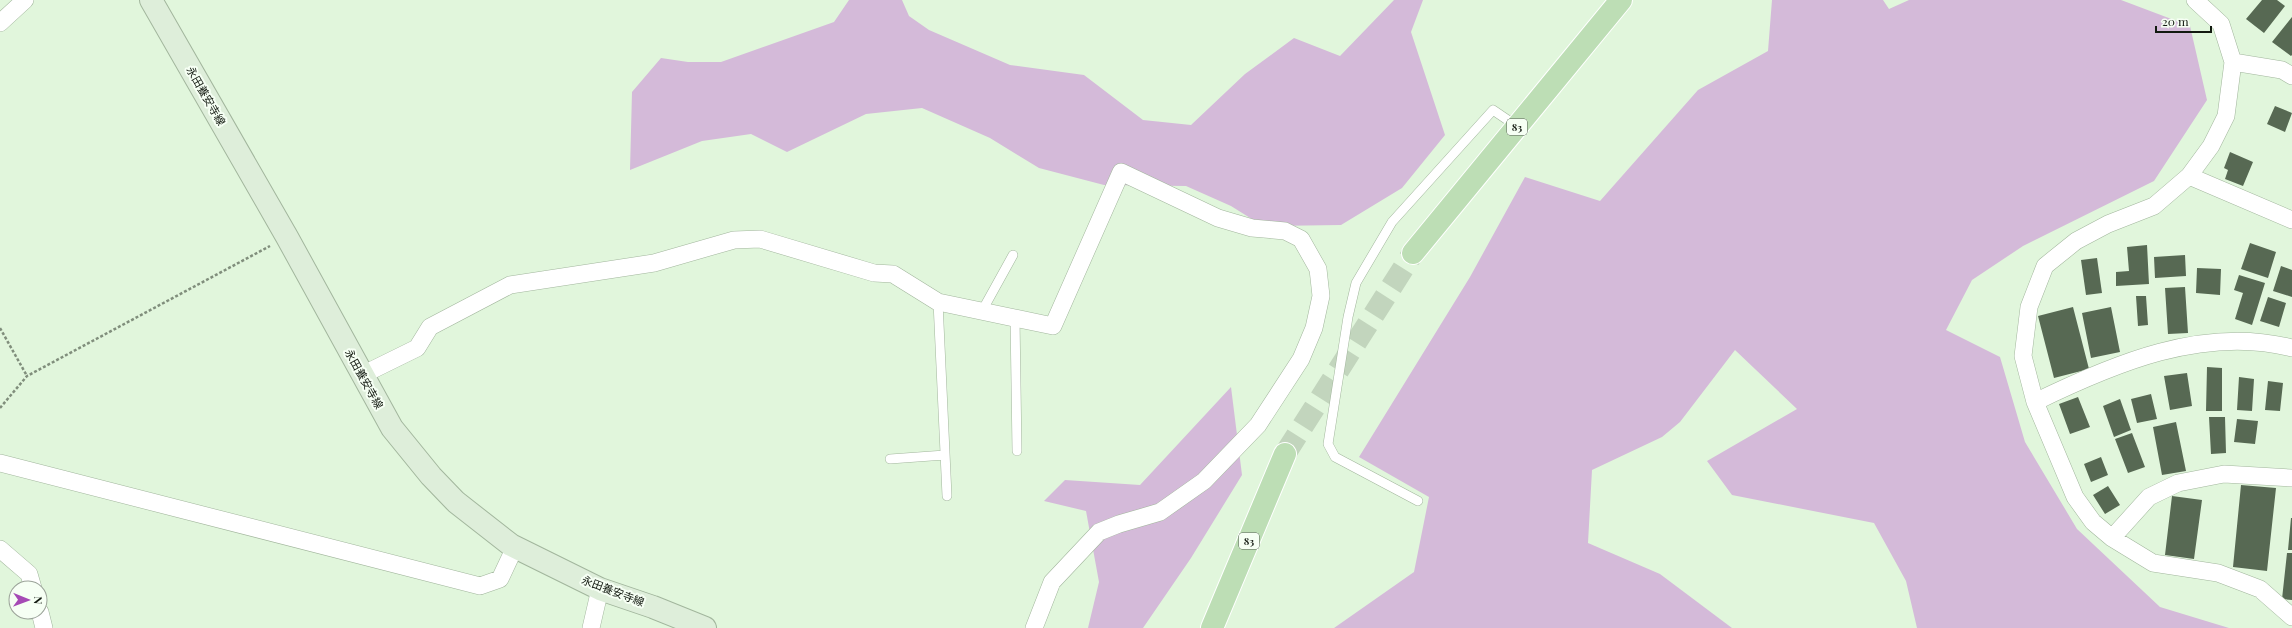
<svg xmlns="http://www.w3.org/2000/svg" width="2292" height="628" viewBox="0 0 2292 628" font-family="'Playfair Display','Noto Sans JP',serif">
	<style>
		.green { fill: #d4bad9 }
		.building { fill: #576953 }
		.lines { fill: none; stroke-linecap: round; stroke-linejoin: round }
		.primary-tunnel { stroke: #c2d5bd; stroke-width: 22; stroke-dasharray: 22 11; stroke-linecap: butt }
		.lane-casing { stroke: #a2b69d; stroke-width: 10 }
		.street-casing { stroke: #a2b69d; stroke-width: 18 }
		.secondary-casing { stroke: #a2b69d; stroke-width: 24 }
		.primary-casing { stroke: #fff; stroke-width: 24 }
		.path { stroke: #808e7c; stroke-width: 2.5; stroke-dasharray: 3 2; stroke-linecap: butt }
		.lane { stroke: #fff; stroke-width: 9 }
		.street { stroke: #fff; stroke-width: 17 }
		.secondary { stroke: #deeeda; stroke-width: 22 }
		.primary { stroke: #bddeb5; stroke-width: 22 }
		.labels { text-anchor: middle; stroke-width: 4; stroke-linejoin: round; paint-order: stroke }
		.shield { fill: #f6fff4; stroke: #565e54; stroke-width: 1 }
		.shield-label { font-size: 10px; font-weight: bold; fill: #121910 }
		.street-label { font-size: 11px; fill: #121910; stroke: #f6fff4 }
	</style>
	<rect width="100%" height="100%" fill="#e1f6dc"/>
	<!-- green -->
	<path class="green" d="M849,0H902L909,16L929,30L1010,65L1084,75L1143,120L1191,125L1245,74L1294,38L1340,56L1394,0H1423L1411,32L1445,135L1402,188L1341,225L1263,226L1231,206L1186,186L1104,185L1039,168L990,138L922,108L866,114L787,152L751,134L702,141L630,170L632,92L661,58L688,62H721L834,22Z
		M1772,0H1883L1889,9L1909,0H2121L2190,26L2207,100L2154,181L2023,246L1972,280L1946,330L2000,357L2025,442L2077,529L2160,607L2229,628H1917L1906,581L1874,523L1732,495L1707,461L1797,409L1735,350L1680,422L1662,437L1592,470L1588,543L1660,574L1732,628H1334L1414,572L1429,497L1359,457L1470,277L1525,177L1600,201L1698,90L1768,51Z
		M1231,387L1242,475L1191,558L1143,628H1088L1099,582L1086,511L1044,501L1065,480L1140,485Z"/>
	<!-- building -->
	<path class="building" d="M2262,0H2277L2285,6L2264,33L2246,19Z
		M2292,17V55L2291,56L2272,42Z
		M2275,106L2292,113L2285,132L2267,124Z
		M2230,152L2253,162L2243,186L2225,179L2228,170L2224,168Z
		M2250,243L2276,252L2268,278L2241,269Z
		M2147,245L2149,284L2116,286V272L2129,271L2127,247Z
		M2185,255L2186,276L2155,278L2154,257Z
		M2097,258L2102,293L2086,295L2081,260Z
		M2281,266L2292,270V297L2273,291Z
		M2197,268L2221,269L2220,295L2196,293Z
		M2239,275L2265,283L2252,325L2235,319L2243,293L2234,290Z
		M2185,287L2188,333L2168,334L2165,288Z
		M2136,296H2146L2148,325L2138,326Z
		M2268,297L2286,303L2279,327L2260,321Z
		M2073,307L2089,369L2054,378L2038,316Z
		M2111,307L2120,352L2091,358L2082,313Z
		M2207,367L2222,368V411H2206Z
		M2187,373L2192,406L2170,410L2164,376Z
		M2239,377L2254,379L2252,411L2237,410Z
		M2268,381L2283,383L2280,411L2265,410Z
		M2151,394L2157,419L2137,423L2131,399Z
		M2078,397L2090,427L2070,434L2059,404Z
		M2120,399L2131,430L2114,437L2103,406Z
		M2209,417H2225L2226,453L2211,454Z
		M2237,419L2258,421L2255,444L2234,442Z
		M2176,422L2186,471L2162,475L2153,427Z
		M2132,433L2145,467L2128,473L2115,439Z
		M2101,457L2108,475L2091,482L2084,464Z
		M2241,485L2276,488L2267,571L2233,567Z
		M2108,486L2120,505L2105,514L2093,495Z
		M2172,496L2202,500L2194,559L2165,555Z
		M2291,518H2292V550H2288Z
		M2287,553H2292V600L2282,599Z"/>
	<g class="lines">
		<!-- primary-tunnel -->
		<path class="primary-tunnel" d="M1285,454L1413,253"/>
		<defs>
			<path id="lane" d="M938,302L947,496
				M982,311L1013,255
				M1015,318L1017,451
				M890,459L945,455
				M1418,501L1335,457L1328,444L1348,317L1356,283L1392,222L1493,110L1518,127"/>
			<path id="street" d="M2195,0L2221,24L2233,62L2226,116L2211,146L2189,176L2154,206L2108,224L2076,241L2045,266L2029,307L2023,356L2035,402L2075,497L2093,522L2112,538L2153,563L2218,573L2260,589L2292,617
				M0,23L25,0
				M2233,62L2282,70L2292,76
				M2189,176L2292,220
				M362,375L417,348L430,327L510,285L654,263L734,240L760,239L874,273L893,274L938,302L1053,326L1121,172L1218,218L1252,228L1285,231L1301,239L1318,269L1321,296L1314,328L1301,359L1258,425L1204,481L1160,512L1119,524L1099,532L1052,582L1034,628
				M2035,402C2113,364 2204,325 2292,348
				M0,463L480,586L500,579L515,547
				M2112,538L2149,497L2178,483L2224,474L2292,478
				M0,549L29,574L33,588
				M40,612L44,628
				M591,628L600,589"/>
			<path id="secondary" d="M151,0L287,237L392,428L431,476L456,502L511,545L600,589L653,607L705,628"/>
			<path id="primary" d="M1413,253L1621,0
				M1212,628L1285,454"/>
		</defs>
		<!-- lane casing -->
		<use href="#lane" class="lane-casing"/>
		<!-- street casing -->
		<use href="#street" class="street-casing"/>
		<!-- secondary casing -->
		<use href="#secondary" class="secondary-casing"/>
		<!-- primary casing -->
		<use href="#primary" class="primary-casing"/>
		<!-- path -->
		<path class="path" d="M0,328L27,376
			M0,408L27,376L270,246"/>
		<!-- lane -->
		<use href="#lane" class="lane"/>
		<!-- street -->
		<use href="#street" class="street"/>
		<!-- secondary -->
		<use href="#secondary" class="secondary"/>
		<!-- primary -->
		<use href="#primary" class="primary"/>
	</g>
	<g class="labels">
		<!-- shield labels -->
		<g class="shield">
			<rect x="1507" y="119" width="20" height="16" rx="3"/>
			<rect x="1239" y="533" width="20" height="16" rx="3"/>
		</g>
		<g class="shield-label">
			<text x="1517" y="131">83</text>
			<text x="1249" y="545">83</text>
		</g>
		<!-- street labels -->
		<g class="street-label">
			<text transform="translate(206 96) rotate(60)" y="4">永田養安寺線</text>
			<text transform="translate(364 379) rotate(61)" y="4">永田養安寺線</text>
			<text transform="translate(613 591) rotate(21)" y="4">永田養安寺線</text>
		</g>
	</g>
	<!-- north arrow -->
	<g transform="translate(28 600) rotate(91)"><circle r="19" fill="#f6fff4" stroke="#9ba399"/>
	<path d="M0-3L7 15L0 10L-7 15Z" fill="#a64ab5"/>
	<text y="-6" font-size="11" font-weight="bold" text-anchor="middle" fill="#121910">N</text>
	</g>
	<!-- scale -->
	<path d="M2156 26v6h55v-6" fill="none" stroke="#121910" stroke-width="2"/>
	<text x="2162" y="26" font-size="12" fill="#121910" stroke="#f6fff4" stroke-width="3" paint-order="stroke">20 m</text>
</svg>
